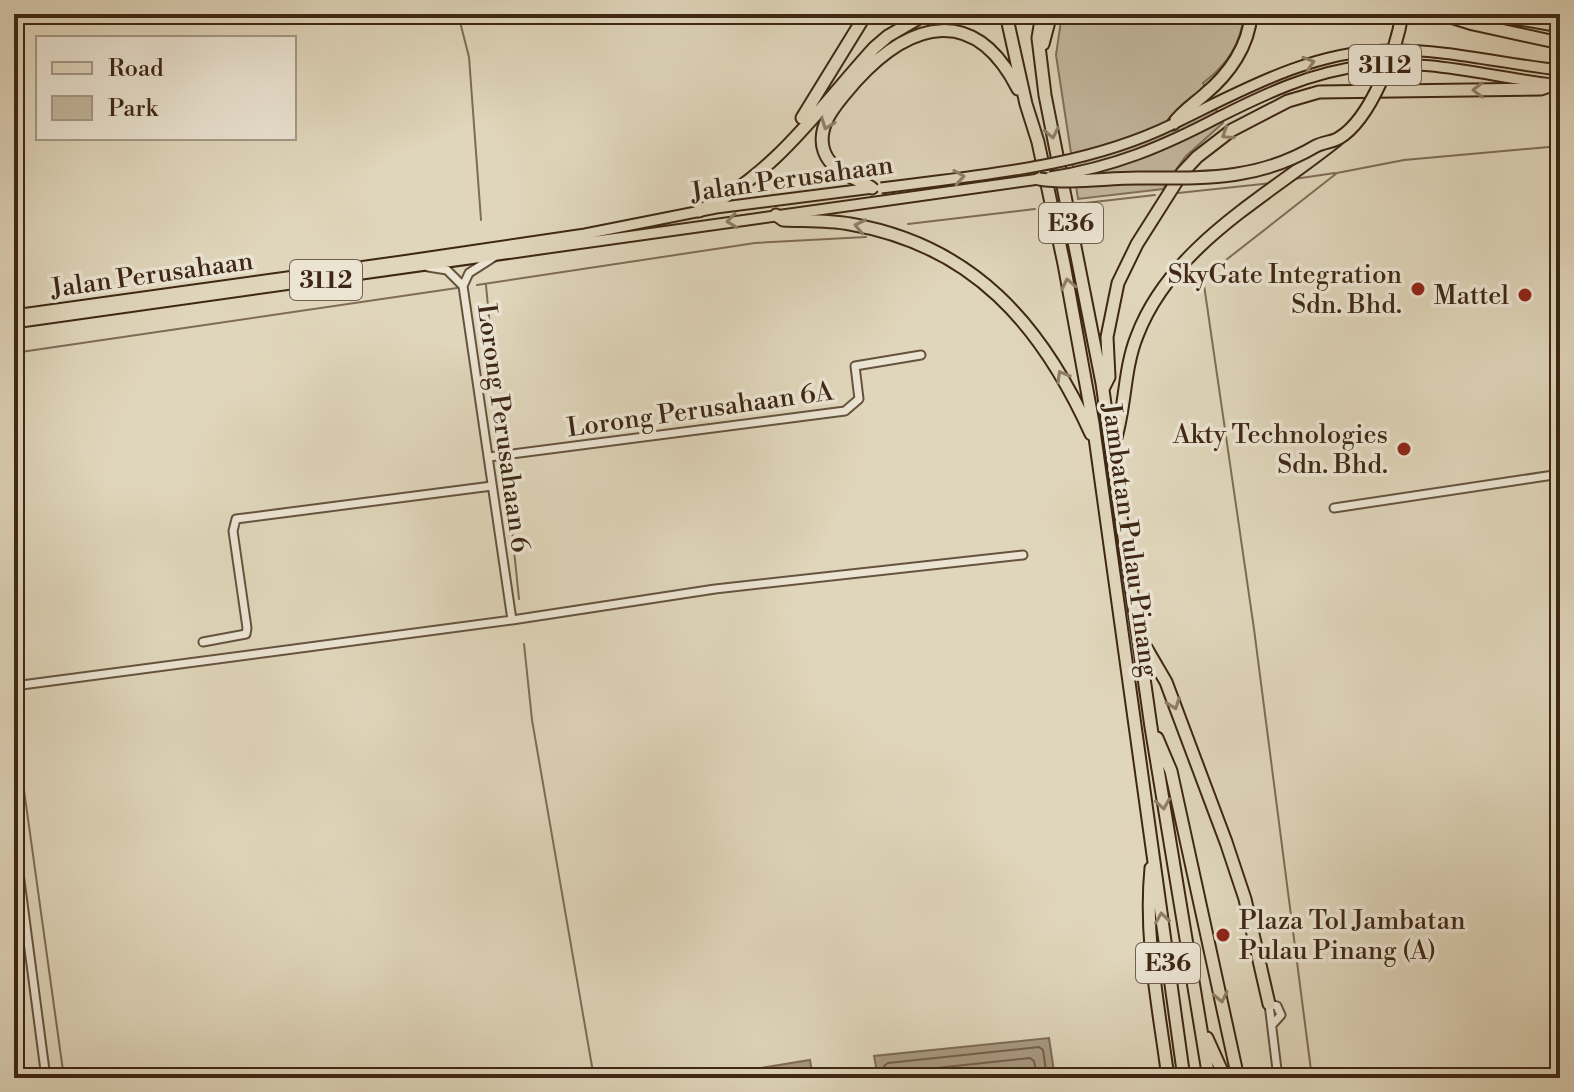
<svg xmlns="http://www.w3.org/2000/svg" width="1574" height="1092" viewBox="0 0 1574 1092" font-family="'Libre Bodoni',serif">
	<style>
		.green { fill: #c4b89f; stroke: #81705a; stroke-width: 2 }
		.water { fill: #a99a82; stroke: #7e6c56; stroke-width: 2 }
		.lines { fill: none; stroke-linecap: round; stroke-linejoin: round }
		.shore { stroke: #74604b; stroke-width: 2 }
		.stream { stroke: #7e6c56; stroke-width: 2 }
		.minor-casing { stroke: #66533e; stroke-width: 11 }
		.major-casing { stroke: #3e2714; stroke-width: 13 }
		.highway-casing { stroke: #3e2714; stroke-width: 15 }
		.minor { stroke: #ebe4d3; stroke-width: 7 }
		.major { stroke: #e0d6bb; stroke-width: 9 }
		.highway { stroke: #e0d6bb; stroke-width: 11 }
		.major-bridge-casing { stroke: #3e2714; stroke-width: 13; stroke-linecap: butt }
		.highway-bridge-casing { stroke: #3e2714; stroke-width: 15; stroke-linecap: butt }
		.major-bridge { stroke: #e0d6bb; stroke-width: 9 }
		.highway-bridge { stroke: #e0d6bb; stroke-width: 11 }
		.oneway { stroke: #8f7e68 }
		.poi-dot { fill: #8f2418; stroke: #ebe4d3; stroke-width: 3 }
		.labels { text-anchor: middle; stroke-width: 7; stroke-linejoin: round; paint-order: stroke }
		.shield { fill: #ebe4d3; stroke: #72604d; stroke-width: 2 }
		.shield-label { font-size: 24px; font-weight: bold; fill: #3e2714 }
		.street-label { font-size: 26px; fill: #3e2714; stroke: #ebe4d3 }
		.poi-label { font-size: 26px; fill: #3e2714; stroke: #ebe4d3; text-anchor: end }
	</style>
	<rect width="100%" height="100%" fill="#e0d6bb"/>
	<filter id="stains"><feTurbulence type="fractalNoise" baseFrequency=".0025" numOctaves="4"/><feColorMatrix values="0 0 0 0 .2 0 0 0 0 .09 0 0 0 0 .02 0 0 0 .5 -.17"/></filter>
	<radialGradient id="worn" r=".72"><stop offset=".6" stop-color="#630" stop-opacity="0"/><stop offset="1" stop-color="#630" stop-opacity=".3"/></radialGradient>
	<!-- green -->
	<path class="green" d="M1062,14H1244C1241,44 1227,65 1203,83L1223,123L1185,157L1163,189L1078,199L1056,55Z"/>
	<!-- water -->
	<path class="water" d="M1049,1038L1055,1078H878L874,1056Z
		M810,1060L813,1078H712V1076Z"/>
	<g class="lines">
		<!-- shore -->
		<path class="shore" d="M885,1078L884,1066L888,1063L1039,1047L1043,1050L1047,1078
			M896,1078L899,1072L1030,1058L1034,1061L1037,1078"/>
		<!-- stream -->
		<path class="stream" d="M458,14L469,57L481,220
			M1294,179L1335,173
			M1178,193L1272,183
			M1085,203L1155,195
			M908,224L1035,209
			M477,285L755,243L866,237
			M486,285L490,328
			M14,353L457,288
			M499,406L503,446
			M505,462L519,599
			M524,644L532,720L594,1078
			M14,718L64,1078
			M1312,1078L1254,629L1203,278L1337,173L1404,160L1560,146"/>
		<defs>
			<path id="minor" d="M494,257L469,273L463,286L512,620
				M428,267L447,270L463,286
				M489,457L845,411L859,399L855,366L921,355
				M1334,508L1560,474
				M203,642L246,634L247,628L233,531L236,519L492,486
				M14,686L512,620L715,589L1023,555
				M14,835L46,1078
				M1272,1025L1281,1015L1277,1006L1269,1004L1278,1078"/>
			<path id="major" d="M1219,117C1265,94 1311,72 1363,66C1425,58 1491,77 1553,84
				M1175,123C1243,90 1311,51 1389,50C1446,49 1504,64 1560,70
				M14,315L402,261L585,234L716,208L873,188
				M14,323L1039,179"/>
			<path id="highway" d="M1006,14L1026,104L1038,142L1064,264L1093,423L1184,1078
				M1042,14L1038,38L1045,95L1102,383L1151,727L1209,1078
				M1441,14L1473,24L1560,43
				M1491,14L1560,26
				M1043,44L1051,14
				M802,118L866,14
				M1173,124C1181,112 1194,104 1205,94C1229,74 1249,46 1251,14
				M872,188C855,177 832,173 824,151C815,124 840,100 856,81C912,20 975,5 1018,89
				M699,211C772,178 821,106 874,48L888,36L926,14
				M776,215L783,220C806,221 828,220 850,224C973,245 1042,325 1091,434
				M1103,389L1109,377L1107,337L1118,283L1137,244L1182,173L1197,157L1232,130L1288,101L1319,92L1541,89L1555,84
				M1114,444C1126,409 1123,371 1137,336C1171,246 1265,198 1337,140
				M1141,639L1166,682L1226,842L1245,899L1269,1004
				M1157,738L1171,771L1238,1078
				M1151,868C1144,939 1159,1008 1168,1078
				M1207,1038L1225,1078"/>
		</defs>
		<!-- minor casing -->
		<use href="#minor" class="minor-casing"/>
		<!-- major casing -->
		<use href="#major" class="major-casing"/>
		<!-- highway casing -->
		<use href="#highway" class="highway-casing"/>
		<!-- minor -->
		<use href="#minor" class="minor"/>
		<!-- major -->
		<use href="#major" class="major"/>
		<!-- highway -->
		<use href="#highway" class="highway"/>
		<defs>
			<path id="major-bridge" d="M1050,177C1114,167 1162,147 1219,117
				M881,188C979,175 1083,168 1173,124"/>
			<path id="highway-bridge" d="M1039,179C1072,184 1105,178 1138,178C1204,178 1257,181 1316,146C1324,142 1333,142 1339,138C1371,119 1397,49 1402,14"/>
		</defs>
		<!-- major-bridge casing -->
		<use href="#major-bridge" class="major-bridge-casing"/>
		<!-- highway-bridge casing -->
		<use href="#highway-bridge" class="highway-bridge-casing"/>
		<!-- major-bridge -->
		<use href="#major-bridge" class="major-bridge"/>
		<!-- highway-bridge -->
		<use href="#highway-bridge" class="highway-bridge"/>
	</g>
	<!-- one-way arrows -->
	<defs><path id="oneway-chevron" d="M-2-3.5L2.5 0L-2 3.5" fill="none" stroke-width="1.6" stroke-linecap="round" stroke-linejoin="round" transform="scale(2)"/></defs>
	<g class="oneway">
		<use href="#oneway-chevron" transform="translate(1309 63) rotate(-17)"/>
		<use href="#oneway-chevron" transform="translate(1478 90) rotate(179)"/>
		<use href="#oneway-chevron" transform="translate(827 124) rotate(110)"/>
		<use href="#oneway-chevron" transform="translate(1052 133) rotate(78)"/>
		<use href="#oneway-chevron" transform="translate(1227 134) rotate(147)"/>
		<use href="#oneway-chevron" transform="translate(959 177) rotate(-9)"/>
		<use href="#oneway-chevron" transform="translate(732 221) rotate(172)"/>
		<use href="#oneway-chevron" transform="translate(860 226) rotate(-168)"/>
		<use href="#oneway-chevron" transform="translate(1068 284) rotate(-101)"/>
		<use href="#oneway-chevron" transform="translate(1062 376) rotate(-120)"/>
		<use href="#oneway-chevron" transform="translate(1174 704) rotate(70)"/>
		<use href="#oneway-chevron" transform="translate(1163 804) rotate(81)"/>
		<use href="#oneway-chevron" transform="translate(1162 918) rotate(-98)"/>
		<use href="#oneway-chevron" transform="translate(1221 997) rotate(78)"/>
	</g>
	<!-- markers -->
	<g class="poi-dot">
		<circle cx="1418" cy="289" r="8"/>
		<circle cx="1525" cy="295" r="8"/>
		<circle cx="1404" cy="449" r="8"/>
		<circle cx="1223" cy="935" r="8"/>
	</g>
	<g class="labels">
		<!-- shield labels -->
		<g class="shield">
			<rect x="1349" y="45" width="72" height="40" rx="6"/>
			<rect x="1039" y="203" width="64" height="40" rx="6"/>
			<rect x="290" y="260" width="72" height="40" rx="6"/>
			<rect x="1136" y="943" width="64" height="40" rx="6"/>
		</g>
		<g class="shield-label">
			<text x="1385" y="73">3112</text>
			<text x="1071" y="231">E36</text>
			<text x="326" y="288">3112</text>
			<text x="1168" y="971">E36</text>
		</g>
		<!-- street labels -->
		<g class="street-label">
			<text transform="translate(792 178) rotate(-8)" y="9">Jalan Perusahaan</text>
			<text transform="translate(152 274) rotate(-8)" y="9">Jalan Perusahaan</text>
			<text transform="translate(700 409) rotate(-8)" y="9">Lorong Perusahaan 6A</text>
			<text transform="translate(504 428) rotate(82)" y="9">Lorong Perusahaan 6</text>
			<text transform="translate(1131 540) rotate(82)" y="9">Jambatan Pulau Pinang</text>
		</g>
		<!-- poi labels -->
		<g class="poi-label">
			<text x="1402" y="283">SkyGate Integration<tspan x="1402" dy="30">Sdn. Bhd.</tspan></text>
			<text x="1509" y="304">Mattel</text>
			<text x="1388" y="443">Akty Technologies<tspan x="1388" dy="30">Sdn. Bhd.</tspan></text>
			<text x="1239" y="929" text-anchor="start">Plaza Tol Jambatan<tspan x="1239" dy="30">Pulau Pinang (A)</tspan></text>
		</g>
	</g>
	<!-- margin -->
	<rect width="1574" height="1092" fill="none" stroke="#e0d6bb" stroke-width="48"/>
	<rect x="16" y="16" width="1542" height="1060" fill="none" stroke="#3e2714" stroke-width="4"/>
	<rect x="24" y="24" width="1526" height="1044" fill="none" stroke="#3e2714" stroke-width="2"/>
	<!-- legend -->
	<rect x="36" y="36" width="260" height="104" fill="#ebe4d3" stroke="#a69887" stroke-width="2"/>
	<rect x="52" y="62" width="40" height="12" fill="#e0d6bb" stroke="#a69887" stroke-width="2"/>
	<text x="108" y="76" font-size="24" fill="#3e2714">Road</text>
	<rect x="52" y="96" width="40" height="24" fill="#c4b89f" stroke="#a69887" stroke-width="2"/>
	<text x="108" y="116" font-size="24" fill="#3e2714">Park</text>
	<rect width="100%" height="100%" filter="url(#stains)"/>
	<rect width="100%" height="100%" fill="url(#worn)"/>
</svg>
